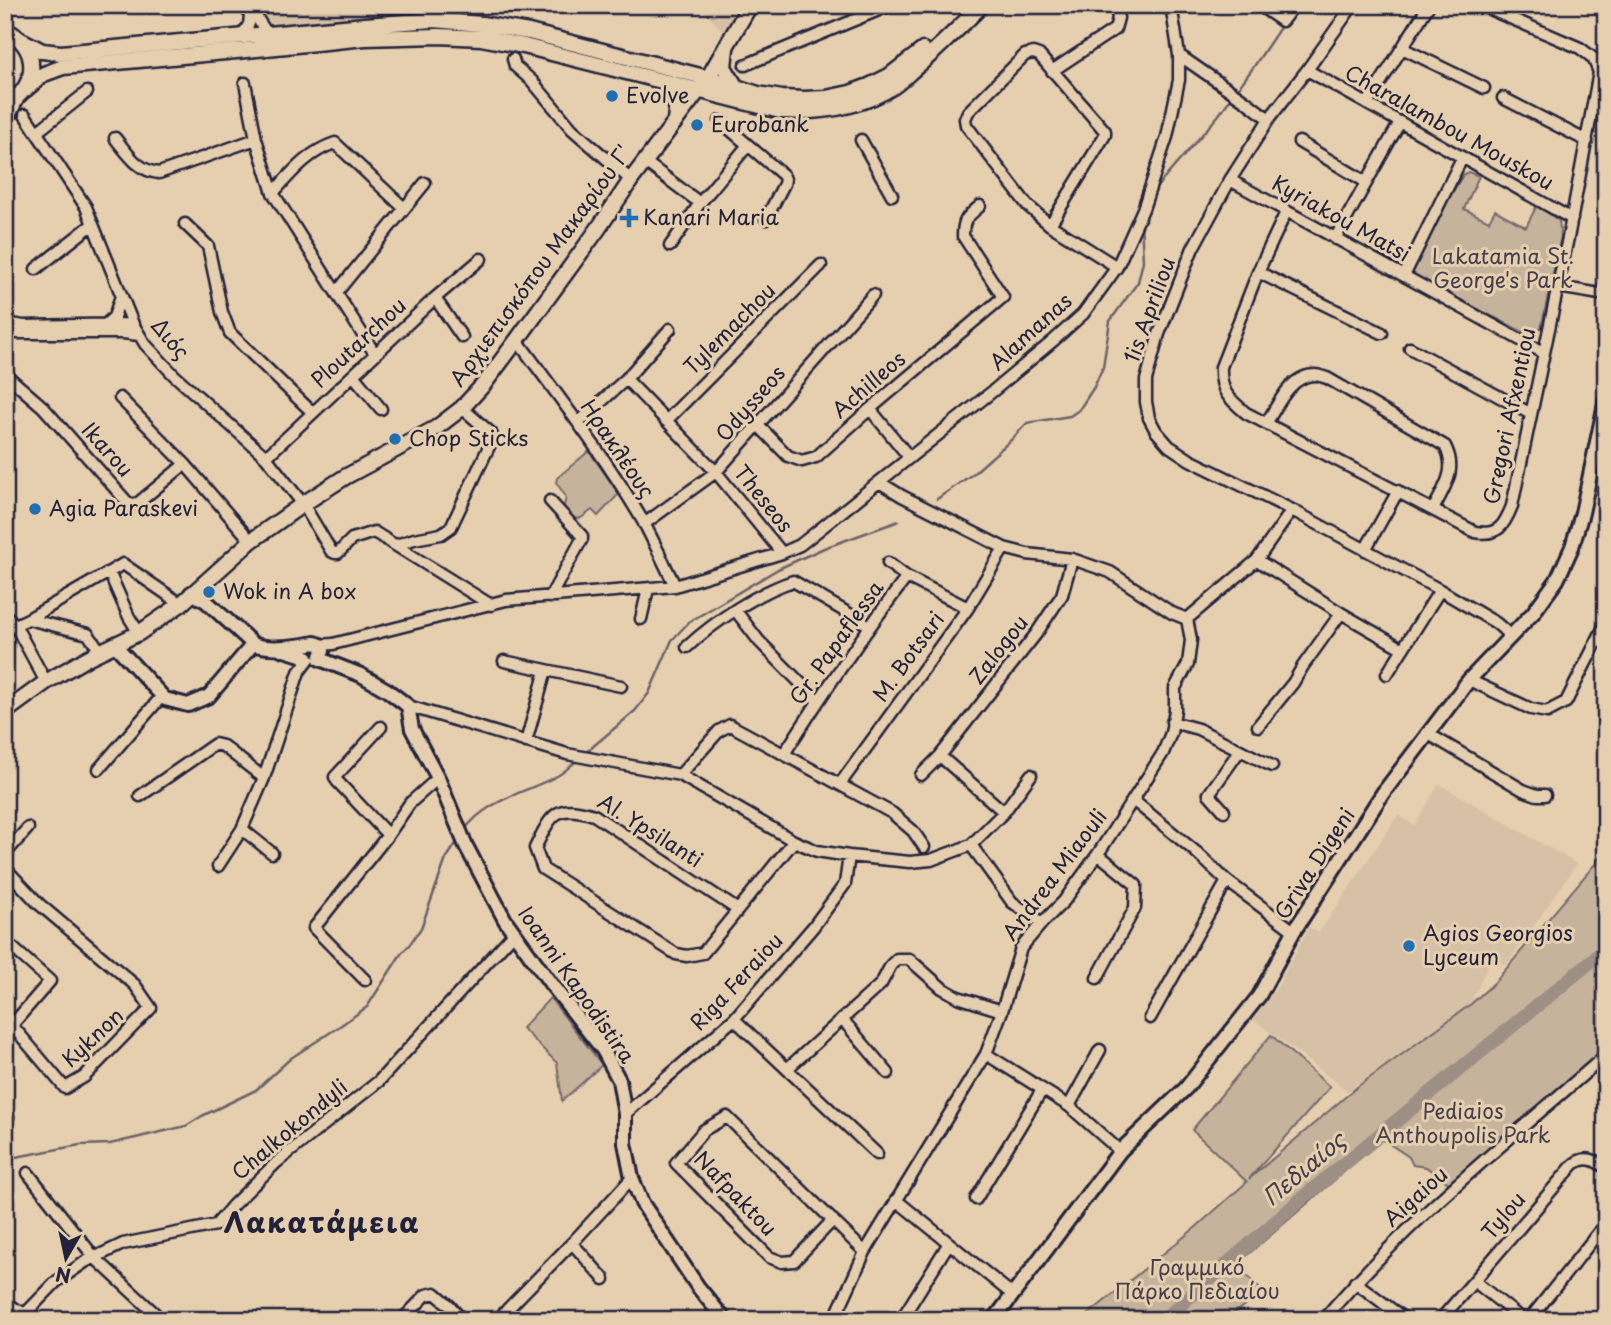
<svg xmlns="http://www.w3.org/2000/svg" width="1611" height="1325" viewBox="0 0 1611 1325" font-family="'Playpen Sans',sans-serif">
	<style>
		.built { fill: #d6c1a6 }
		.green { fill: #c6b39c; stroke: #746a6c; stroke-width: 2 }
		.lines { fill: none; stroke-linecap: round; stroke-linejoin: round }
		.stream { stroke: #6c6367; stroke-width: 2.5 }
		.river { stroke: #9d8f84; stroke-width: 14 }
		.minor-casing { stroke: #22223b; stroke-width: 15 }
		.tertiary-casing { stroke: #22223b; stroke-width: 18 }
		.secondary-casing { stroke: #22223b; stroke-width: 19 }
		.primary-casing { stroke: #22223b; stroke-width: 19 }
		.minor { stroke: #e5cfaf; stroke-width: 10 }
		.tertiary { stroke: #e5cfaf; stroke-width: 12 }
		.secondary { stroke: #e5cfaf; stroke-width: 14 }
		.primary { stroke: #e5cfaf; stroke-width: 14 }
		.poi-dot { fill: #1f6fb2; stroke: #e5cfaf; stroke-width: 2.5 }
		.labels { text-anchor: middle; stroke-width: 6; stroke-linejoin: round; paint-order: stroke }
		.poi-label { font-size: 21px; fill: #22223b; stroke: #e5cfaf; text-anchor: start }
		.street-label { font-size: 21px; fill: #22223b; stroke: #e5cfaf }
		.park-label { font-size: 21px; fill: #433f4e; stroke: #e5cfaf }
		.water-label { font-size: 23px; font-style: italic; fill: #413d4d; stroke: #e5cfaf }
		.district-label { font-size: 28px; font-weight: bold; letter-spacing: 2px; fill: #22223b; stroke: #e5cfaf }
	</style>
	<rect width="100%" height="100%" fill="#e5cfaf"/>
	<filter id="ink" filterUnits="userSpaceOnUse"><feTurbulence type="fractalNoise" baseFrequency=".0143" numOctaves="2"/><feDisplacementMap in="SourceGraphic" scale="14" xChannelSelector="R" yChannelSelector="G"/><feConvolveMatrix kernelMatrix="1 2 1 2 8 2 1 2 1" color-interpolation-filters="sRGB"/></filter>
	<g filter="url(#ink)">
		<!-- built -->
		<path class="built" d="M262,5H440L431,13L271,26L263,18Z
			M698,5H743L725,33Z
			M1439,784L1577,864L1506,965L1491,958L1471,1003L1348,1091L1253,1019L1278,986L1309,927L1319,933L1398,815L1415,825Z"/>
		<!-- green -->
		<path class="green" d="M1468,172L1479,176L1464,209L1489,221L1495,210L1526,227L1537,205L1559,221L1561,236L1541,328L1527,334L1444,292L1409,273L1429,231L1463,175Z
			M589,451L619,494L598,516L592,510L581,518L570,520L560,509L564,506L566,497L556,482L557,478Z
			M1606,848V1051L1454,1187L1426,1167L1413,1165L1409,1157L1382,1139L1236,1265L1263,1291L1225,1320H1081L1195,1228L1247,1182L1192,1130L1271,1035L1330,1087L1249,1179L1357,1087L1471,1004L1495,982L1596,863Z
			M550,998L602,1065L562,1101L557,1063L522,1028Z"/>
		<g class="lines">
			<!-- stream -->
			<path class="stream" d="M1152,196L1156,188L1218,116L1255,65L1283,23
				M937,499L974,473L1011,440L1027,423L1070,416L1079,410L1094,387L1103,367L1110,321L1138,282L1143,261L1141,221
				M584,754L635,711L649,693L672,640L689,622L778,569L824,548L899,521
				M464,831C485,800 527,792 557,776C565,772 572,764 579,759
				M5,1159L80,1145L110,1144L186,1126L202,1116L256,1090L291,1058L337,1028L367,1007L401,954L410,944L421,928L446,859L459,839"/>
			<!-- river -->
			<path class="river" d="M1163,1320L1305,1196L1606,949"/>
			<defs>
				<path id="minor" d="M256,5L257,18L268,35
					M1259,5L1282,21L1294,5
					M1353,5L1307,70L1269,119L1230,180L1193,248L1159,334L1146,380V402L1149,418L1156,431L1169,446L1190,460L1292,510L1440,590L1496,623L1511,636
					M240,36C252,25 250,20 249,5
					M1402,48L1484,88
					M1179,55L1244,100L1269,119
					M513,59L515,66L532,81L572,129L631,180
					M745,65L891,5
					M1307,70L1572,219
					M1052,71L1115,29L1118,18L1115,5
					M245,83L256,139L273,193L375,354
					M1503,98L1587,141
					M1367,104L1429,5
					M25,115L86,207L133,324L145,344L174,375L266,457L303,504L331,551L335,553H338L352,539L374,532L491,605
					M720,121L783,175L785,179L784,184L766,219
					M37,132L87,92
					M115,138C128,154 138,171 159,173L256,139
					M861,140L892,195
					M1299,142L1366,182
					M645,162L700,203L670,246
					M1230,180L1544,353
					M273,193C292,172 308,152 335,143L404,208
					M700,203L748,145
					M1286,212L1258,272L1221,367C1220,391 1228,398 1246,413L1475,532C1498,536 1504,526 1512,506L1569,233L1599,72L1593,58L1580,48L1480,5
					M185,224L208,246L222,312L230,333L313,413
					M1050,225L1105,135V131L1039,55L1033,53L1025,55L968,112L965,119L966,125L1028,206L1050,225L1117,267
					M1335,239L1400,122
					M36,269L93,224
					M1258,272L1382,333
					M1404,276L1462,158
					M1558,287L1606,295
					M337,292L425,183
					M435,298L462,337
					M5,319L13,324L23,326L133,324
					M106,324L114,317L121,296
					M5,336L14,333H123L139,335
					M517,340C561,400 607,459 644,523C655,544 665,565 675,586
					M1410,348L1531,414
					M5,374L43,407L128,503L133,504L138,503L185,464
					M353,375L381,409
					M626,379L716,472L782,553
					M120,398L185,464L251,541
					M870,409L909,457
					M666,421L821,265
					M1267,422C1278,405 1290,375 1315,375C1319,375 1323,377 1327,378L1445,446C1458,471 1444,487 1433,510
					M578,423L626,379L670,329
					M758,425L788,456L802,461L816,457L870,409L1003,297L963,236C963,219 967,217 980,206
					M266,457L435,298L481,259
					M879,482L902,496L1004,548L1027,554L1072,559L1110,572L1172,613L1187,619
					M550,501L582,536V539L550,597
					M644,524L716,472L873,295
					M396,545L414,539L441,534L451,527L493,438L491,433L462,408
					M1365,550L1398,491
					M1257,560L1341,613L1403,649
					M888,563L907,577
					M109,572L129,617L139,633
					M736,611L759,641L818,701
					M5,614L15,625L46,682
					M28,619L88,634L101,652
					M641,619L648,589
					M1187,619L1257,560L1292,510
					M15,625L28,619L123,564L181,604
					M321,645L333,644L506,600L675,586L782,553L800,545L993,391L1053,341L1083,314L1117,267L1143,209L1167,137L1179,80V55L1171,5
					M687,647C715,621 757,593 793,581L870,626
					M504,661L621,686
					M1387,674L1440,590
					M1469,680L1531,709L1547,712L1566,702L1606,623
					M408,706L567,754L680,775L794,841L817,851L849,856L910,862L931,860L971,845L1004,812L1031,775
					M1172,722L1198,729L1272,766
					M1258,726L1293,683L1303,666L1341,613
					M381,727L335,777L337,781L388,835
					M1427,733L1523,790L1537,795H1545
					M526,742L546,670
					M784,754C823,693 863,634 907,577L968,608
					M940,756L1004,812
					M99,769L162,696
					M680,775L719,731L730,725L892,813L913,831L924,847
					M921,775L940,756L1036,634L1062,595L1072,559
					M840,784L968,608L1004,548
					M140,796L215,744L223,746L264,778
					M1134,801L1196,852L1227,881L1294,931
					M1224,811L1209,794L1240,750
					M242,829L272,853
					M971,845L1012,902L1042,923
					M5,854L28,828
					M218,866L242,829L264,778L299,672L309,659
					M5,868L39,904L135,985L151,1008L84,1077L65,1088L5,1017
					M738,910L594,815C555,803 552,814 535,848L543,869L676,954L687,956L703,953L794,841
					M5,941L50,981L12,1025
					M1097,978L1135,908L1136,885L1098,854
					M365,980L314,928L388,835L410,803L438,778
					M1150,1018L1227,881
					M734,1019L877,1154
					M843,1020L888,1073
					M986,1054L1069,1106L1120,1151
					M788,1068L881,984L891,965L897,959H909L942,988L958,997L1002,1011
					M1069,1106L1100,1050
					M5,1111L8,1117
					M625,1114L734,1019L813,927L845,884L849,856
					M28,1173L94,1257L162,1320
					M976,1199L1042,1090
					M896,1200L1013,1295
					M833,1220L794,1261L782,1262L769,1257L676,1163L704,1130L727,1117C773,1162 819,1207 865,1252
					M572,1243L604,1279
					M1474,1281L1523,1320
					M1355,1282L1406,1320
					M5,1303L25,1314
					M22,1320L25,1314L56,1282L85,1262L123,1244L216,1225L233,1205L277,1162L379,1081L514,933
					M402,1320L426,1295L435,1293L449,1305L462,1320
					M497,1320L572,1243L632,1178
					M834,1320L865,1252L986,1054L1002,1011L1021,948L1042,923L1064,901L1098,854L1163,753L1171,733L1175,710V688L1188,664L1191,640L1187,619
					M901,1320L949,1243
					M1323,1320C1406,1221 1509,1140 1606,1055
					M1440,1320L1474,1281L1574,1164C1586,1155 1595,1160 1606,1168
					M1529,1320L1606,1223"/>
				<path id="tertiary" d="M191,593L206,601L253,644C270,651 299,646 315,643L321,645L323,651L320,659
					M115,645L165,699L188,705L209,696L253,644
					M281,649L307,657
					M320,659L361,675L387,690L408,706L412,729L438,778L466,846L505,920L551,984L603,1050L619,1080L625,1114V1143L632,1178L642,1203L698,1287L725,1320
					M994,1320L1120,1151L1186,1088L1259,996L1294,931L1383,793L1469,680L1533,613L1557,580L1572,547L1582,513L1606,399"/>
				<path id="secondary" d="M21,40L42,51L61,53L365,25L433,20L482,24L529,32L708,78L758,94L782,98L804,99L826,98L850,93L869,86L889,76L923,50
					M726,48L724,67L736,87
					M667,82L677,99L675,122
					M25,90L44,74L63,67L247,50L365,38L439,36L481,38L524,46L780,111C819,113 860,108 894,86C901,81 908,74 915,68C938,49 960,27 982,5"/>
				<path id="primary" d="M5,30C41,45 39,89 5,105
					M5,121L16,99
					M5,712L46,682L89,657L139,633L181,604L251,541L303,504L345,477L436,428L462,408L484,384L517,340L598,229L631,180L708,78L750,5"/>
			</defs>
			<!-- minor casing -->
			<use href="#minor" class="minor-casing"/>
			<!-- tertiary casing -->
			<use href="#tertiary" class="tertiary-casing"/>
			<!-- secondary casing -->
			<use href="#secondary" class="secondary-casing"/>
			<!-- primary casing -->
			<use href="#primary" class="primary-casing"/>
			<!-- minor -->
			<use href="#minor" class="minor"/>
			<!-- tertiary -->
			<use href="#tertiary" class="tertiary"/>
			<!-- secondary -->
			<use href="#secondary" class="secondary"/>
			<!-- primary -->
			<use href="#primary" class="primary"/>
		</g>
	</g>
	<!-- markers -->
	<g class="poi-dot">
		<circle cx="612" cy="96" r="7"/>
		<circle cx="697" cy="125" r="7"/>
		<path d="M625.5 207.5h7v7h7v7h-7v7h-7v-7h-7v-7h7z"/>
		<circle cx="395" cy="439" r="7"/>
		<circle cx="35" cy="509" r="7"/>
		<circle cx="209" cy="592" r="7"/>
		<circle cx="1409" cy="946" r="7"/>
	</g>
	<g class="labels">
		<!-- poi labels -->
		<g class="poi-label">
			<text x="626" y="103">Evolve</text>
			<text x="711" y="132">Eurobank</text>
			<text x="643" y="225">Kanari Maria</text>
			<text x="409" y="446">Chop Sticks</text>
			<text x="49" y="516">Agia Paraskevi</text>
			<text x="223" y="599">Wok in A box</text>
			<text x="1423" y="941">Agios Georgios<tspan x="1423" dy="24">Lyceum</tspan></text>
		</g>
		<!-- street labels -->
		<g class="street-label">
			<text transform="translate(1449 128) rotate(29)" y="7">Charalambou Mouskou</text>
			<text transform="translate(1341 219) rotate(29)" y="7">Kyriakou Matsi</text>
			<text transform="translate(541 266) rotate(-54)" y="7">Αρχιεπισκόπου Μακαρίου Γ'</text>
			<text transform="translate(1150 310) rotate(-70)" y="7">1is Apriliou</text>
			<text transform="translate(730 329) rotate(-45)" y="7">Tylemachou</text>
			<text transform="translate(1031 332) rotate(-42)" y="7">Alamanas</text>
			<text transform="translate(170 339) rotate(50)" y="7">Διός</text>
			<text transform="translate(359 343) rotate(-43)" y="7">Ploutarchou</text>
			<text transform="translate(869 385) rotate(-41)" y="7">Achilleos</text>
			<text transform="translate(751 404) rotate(-49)" y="7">Odysseos</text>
			<text transform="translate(1510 416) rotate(-78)" y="7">Gregori Afxentiou</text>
			<text transform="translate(617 449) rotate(56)" y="7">Ηρακλέους</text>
			<text transform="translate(107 450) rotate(48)" y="7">Ikarou</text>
			<text transform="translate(763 499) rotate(51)" y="7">Theseos</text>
			<text transform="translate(837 643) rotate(-55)" y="7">Gr. Papaflessa</text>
			<text transform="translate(999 650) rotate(-52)" y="7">Zalogou</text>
			<text transform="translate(909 657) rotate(-54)" y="7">M. Botsari</text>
			<text transform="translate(650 831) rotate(32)" y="7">Al. Ypsilanti</text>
			<text transform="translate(1315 864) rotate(-57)" y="7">Griva Digeni</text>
			<text transform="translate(1055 875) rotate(-53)" y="7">Andrea Miaouli</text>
			<text transform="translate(737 982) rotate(-47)" y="7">Riga Feraiou</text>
			<text transform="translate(576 985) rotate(55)" y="7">Ioanni Kapodistira</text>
			<text transform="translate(93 1038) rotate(-43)" y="7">Kyknon</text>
			<text transform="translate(290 1130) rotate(-40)" y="7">Chalkokondyli</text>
			<text transform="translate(735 1194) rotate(46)" y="7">Nafpaktou</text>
			<text transform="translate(1416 1197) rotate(-42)" y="7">Aigaiou</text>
			<text transform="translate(1504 1216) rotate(-50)" y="7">Tylou</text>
		</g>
		<!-- park labels -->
		<g class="park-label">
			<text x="1503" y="264">Lakatamia St.<tspan x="1503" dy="24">George's Park</tspan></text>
			<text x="1463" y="1119">Pediaios<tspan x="1463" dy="24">Anthoupolis Park</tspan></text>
			<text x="1197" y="1275">Γραμμικό<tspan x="1197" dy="24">Πάρκο Πεδιαίου</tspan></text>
		</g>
		<!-- water labels -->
		<g class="water-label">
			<text transform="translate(1304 1169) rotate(-40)" y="8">Πεδιαίος</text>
		</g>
		<!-- district labels -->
		<g class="district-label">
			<text x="322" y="1233">Λακατάμεια</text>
		</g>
	</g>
	<!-- margin -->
	<rect width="1611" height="1325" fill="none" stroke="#e5cfaf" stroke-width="28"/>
	<rect x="14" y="14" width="1583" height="1297" fill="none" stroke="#22223b" stroke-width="2.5" filter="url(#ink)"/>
	<!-- north arrow -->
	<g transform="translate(66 1258) rotate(189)" stroke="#e5cfaf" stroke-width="5" paint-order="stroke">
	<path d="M0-5L12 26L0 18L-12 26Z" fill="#22223b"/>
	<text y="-10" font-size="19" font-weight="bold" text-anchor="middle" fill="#22223b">N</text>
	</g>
</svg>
